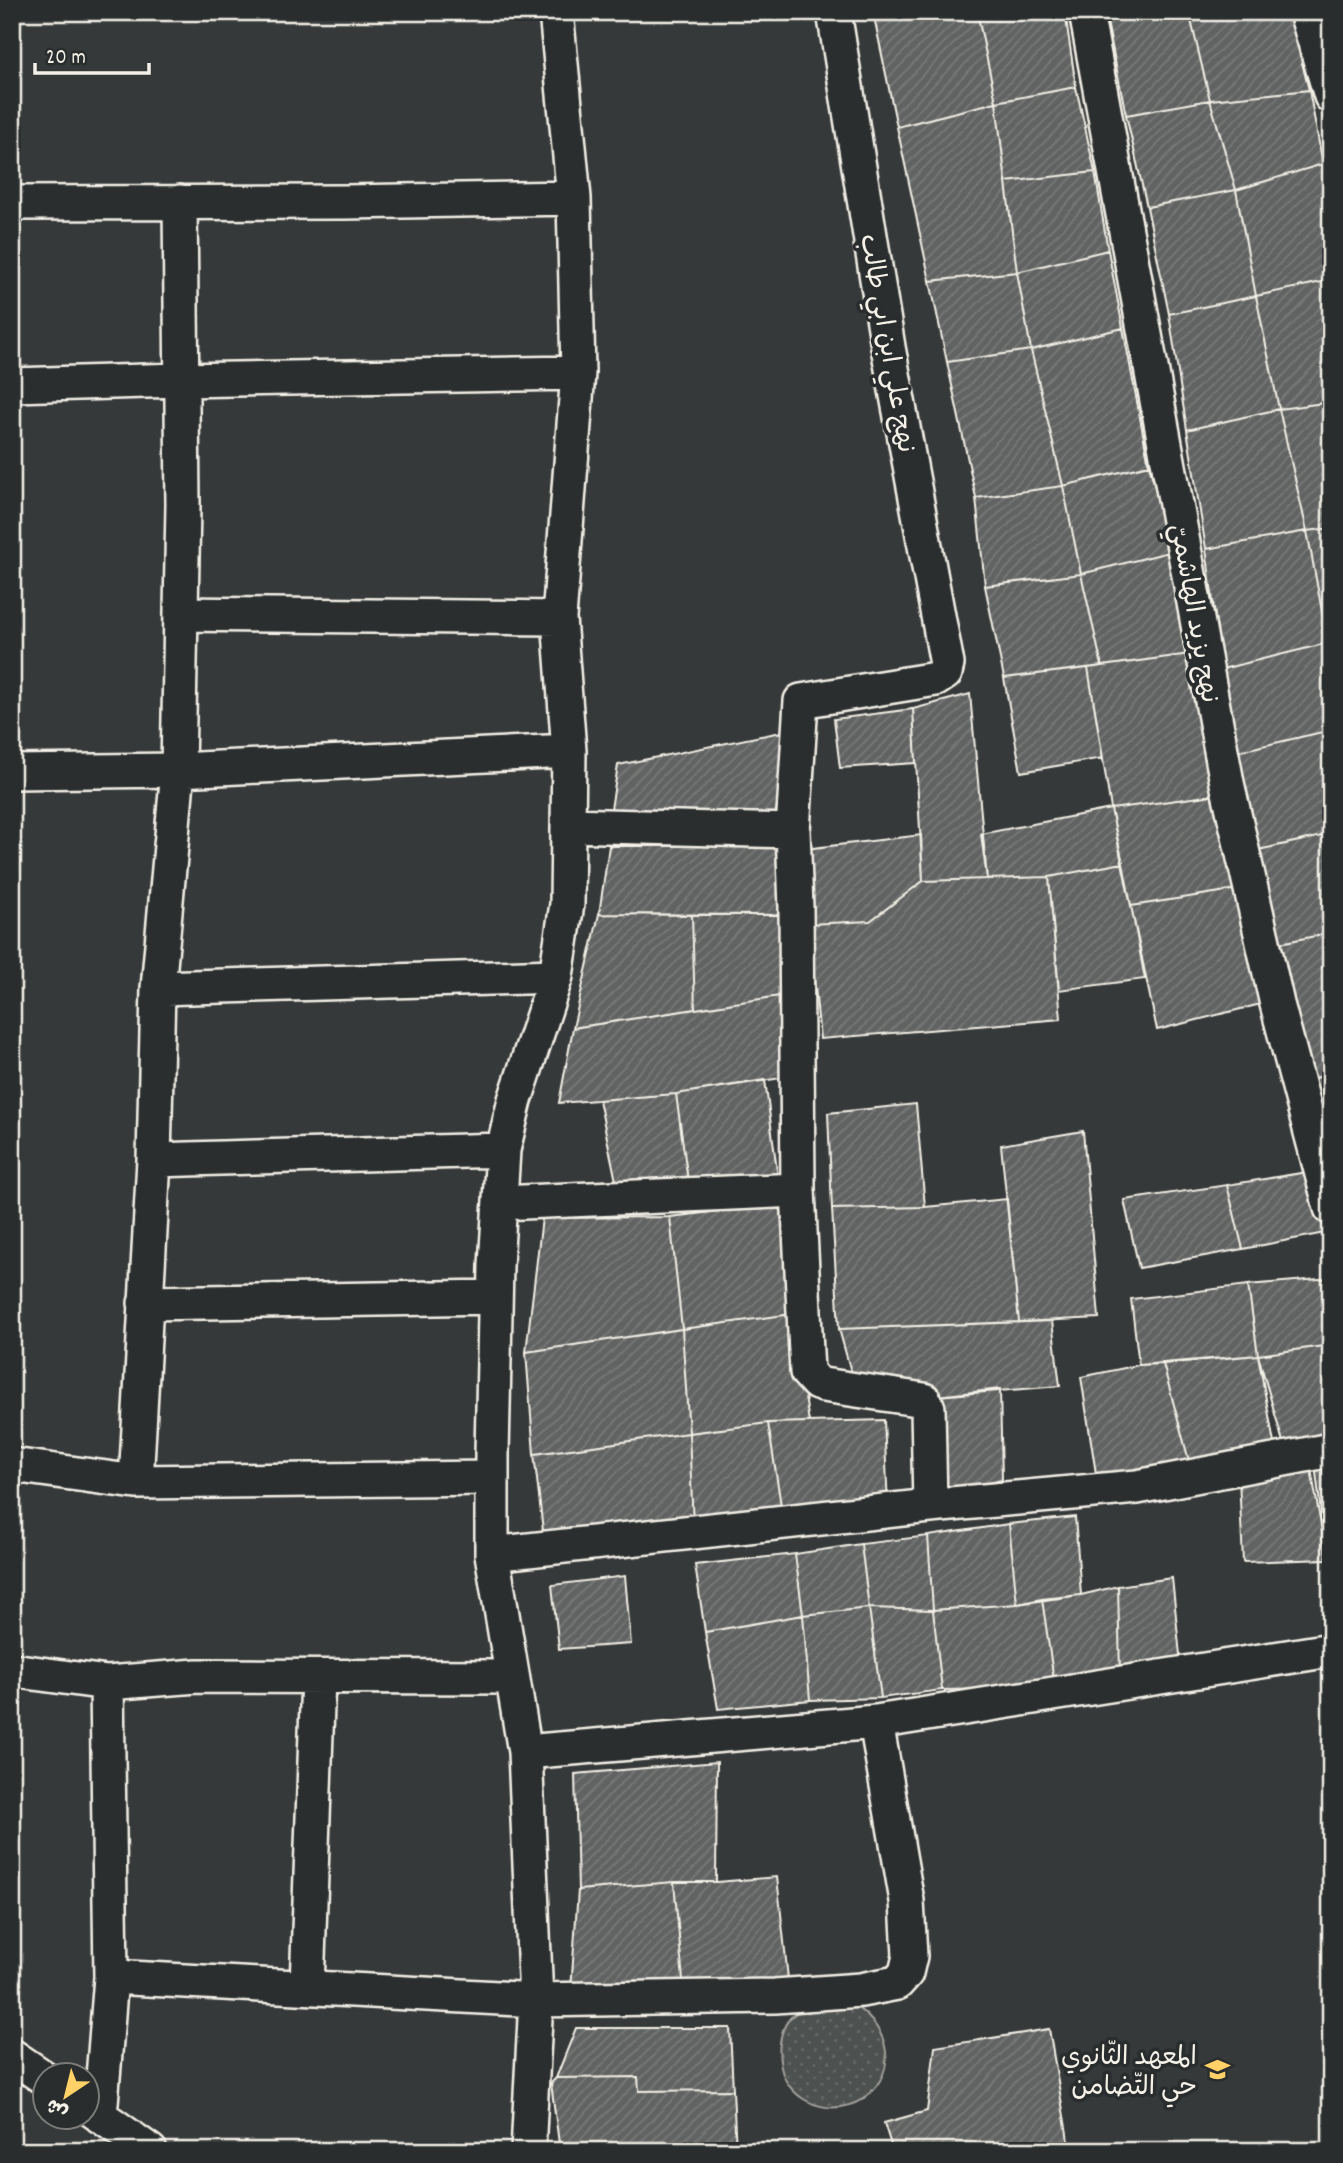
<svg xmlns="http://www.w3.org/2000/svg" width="1343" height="2163" viewBox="0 0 1343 2163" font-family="Dekko,'Playpen Sans Arabic',sans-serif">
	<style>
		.garden { fill: url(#garden-dots); stroke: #a1a19c; stroke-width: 2 }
		.building { fill: url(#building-hatch); stroke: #f4f1e8; stroke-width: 2 }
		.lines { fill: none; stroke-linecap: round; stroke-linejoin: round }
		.street-casing { stroke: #f4f1e8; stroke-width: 38 }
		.street { stroke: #2a2d2e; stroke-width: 33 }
		.labels { text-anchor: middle; stroke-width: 7; stroke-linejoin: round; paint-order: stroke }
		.street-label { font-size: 26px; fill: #f4f1e8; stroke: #2a2d2e }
		.poi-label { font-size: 26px; fill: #f4f1e8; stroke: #2a2d2e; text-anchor: end }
	</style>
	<defs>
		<pattern id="garden-dots" width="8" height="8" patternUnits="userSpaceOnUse" patternTransform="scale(1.75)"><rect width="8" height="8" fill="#4e514f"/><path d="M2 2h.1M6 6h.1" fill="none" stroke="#686a68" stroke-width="1.8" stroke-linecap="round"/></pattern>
		<pattern id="building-hatch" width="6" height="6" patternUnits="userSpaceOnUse" patternTransform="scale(1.75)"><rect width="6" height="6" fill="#616362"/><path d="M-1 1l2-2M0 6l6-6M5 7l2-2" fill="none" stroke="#787a78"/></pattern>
	</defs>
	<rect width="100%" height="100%" fill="#363939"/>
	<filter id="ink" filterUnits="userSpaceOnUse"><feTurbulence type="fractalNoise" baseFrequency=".0143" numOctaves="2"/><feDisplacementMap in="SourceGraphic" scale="14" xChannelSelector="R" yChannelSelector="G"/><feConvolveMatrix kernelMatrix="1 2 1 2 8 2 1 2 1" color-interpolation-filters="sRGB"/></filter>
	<g filter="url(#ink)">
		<!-- garden -->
		<path class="garden" d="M851,2004C884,2022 901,2063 870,2093C845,2117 803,2110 786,2081C775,2061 776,2020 802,2010C814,2005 837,2006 851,2004Z"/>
		<!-- building -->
		<path class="building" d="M873,12H977L996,102L897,127Z
			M977,12H1065L1076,87L996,102Z
			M1105,12H1189L1210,100L1126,115Z
			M1189,12H1289L1309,90L1210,100Z
			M1323,12H1331V38Z
			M1076,87L1095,172L1006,182L996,102Z
			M1309,90L1323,164L1236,190L1210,100Z
			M1210,100L1236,190L1147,207L1126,115Z
			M996,102L1017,272L930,281L897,127Z
			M1323,164L1331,202V280L1256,296L1236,190Z
			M1095,172L1108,250L1017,272L1006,182Z
			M1236,190L1256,296L1169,314L1147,207Z
			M1108,250L1123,328L1031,350L1017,272Z
			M1017,272L1031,350L947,362L930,281Z
			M1331,280V402L1279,409L1256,296Z
			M1256,296L1279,409L1187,430L1169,314Z
			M1123,328L1149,465L1063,486L1031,350Z
			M1031,350L1063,486L976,498L947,362Z
			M1331,402V528L1307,531L1279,409Z
			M1279,409L1307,531L1206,549L1187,430Z
			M1149,465L1173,551L1081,574L1063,486Z
			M1063,486L1081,574L985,586L976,498Z
			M1331,528V642L1328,643L1307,531Z
			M1307,531L1328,643L1222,669L1206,549Z
			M1173,551L1190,654L1102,666L1081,574Z
			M1081,574L1102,666L1004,678L985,586Z
			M1328,643L1331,654V730L1236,752L1222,669Z
			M1190,654L1214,795L1111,809L1088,668Z
			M1088,668L1103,758L1021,772L1004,678Z
			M970,694L987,879L923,881L913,709Z
			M913,709L916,763L840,768L834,719Z
			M1331,730V834L1258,850L1236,752Z
			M786,731L775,821L611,809L618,765Z
			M1214,795L1240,889L1131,906L1111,809Z
			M1111,809L1123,863L1049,877L987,879L981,834Z
			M1331,834V933L1280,943L1258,850Z
			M921,835L923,881L870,921L809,924L805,849Z
			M609,846H779L782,915L599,914Z
			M1123,863L1145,979L1059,990L1049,877Z
			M1049,877L1061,1019L820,1039L809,924L870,921L923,881Z
			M1240,889L1265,1003L1157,1030L1131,906Z
			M599,914L692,915L695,1009L573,1028Z
			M692,915H782L786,995L695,1009Z
			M1331,933V1075L1309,1079L1280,943Z
			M786,995L788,1077L676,1094L559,1103L573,1028Z
			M1331,1075V1153L1309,1079Z
			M765,1080L778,1178L688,1181L676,1094Z
			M676,1094L688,1181L617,1186L599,1100Z
			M916,1104L925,1207L832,1209L828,1113Z
			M1083,1131L1099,1318L1019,1322L1001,1145Z
			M1314,1171L1325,1233L1243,1249L1227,1185Z
			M1227,1185L1243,1249L1139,1268L1124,1200Z
			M1007,1199L1019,1322L839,1329L832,1209L925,1207Z
			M780,1204L792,1314L682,1329L670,1217Z
			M670,1217L682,1329L526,1352L542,1218Z
			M1331,1278V1345L1258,1355L1248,1285Z
			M1248,1285L1258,1355L1139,1365L1131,1299Z
			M792,1314L809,1422L768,1423L689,1433L682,1329Z
			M1052,1321L1060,1386L937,1396L853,1379L839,1329Z
			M682,1329L689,1433L534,1454L526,1352Z
			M1331,1345V1433L1283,1442L1258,1355Z
			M1258,1355L1275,1449L1189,1461L1163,1364Z
			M1163,1364L1189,1461L1097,1480L1081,1377L1139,1365Z
			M1000,1389L1002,1480L945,1493L937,1396Z
			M884,1420L888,1506L783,1518L768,1423Z
			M768,1423L783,1518L693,1526L689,1433Z
			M689,1433L693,1526L544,1539L534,1454Z
			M1331,1463V1558L1327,1559L1315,1465Z
			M1311,1469L1327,1559L1243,1562L1239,1478Z
			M1075,1517L1081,1595L1017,1604L1009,1524Z
			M1009,1524L1017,1604L933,1610L928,1536Z
			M928,1536L933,1610L869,1608L861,1544Z
			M861,1544L869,1608L803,1615L795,1554Z
			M795,1554L803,1615L705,1632L695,1565Z
			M625,1576L631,1644L559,1649L552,1585Z
			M1172,1578L1181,1665L1120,1673L1118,1586Z
			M1118,1586L1120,1673L1055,1688L1042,1599L1081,1595Z
			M1042,1599L1055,1688L942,1690L933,1610L1017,1604Z
			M869,1608L881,1698L810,1700L803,1615Z
			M869,1608L933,1610L942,1690L881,1698Z
			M803,1615L810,1700L718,1709L705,1632Z
			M717,1762L716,1882H674L578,1890L575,1774Z
			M777,1877L789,1988L684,1991L674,1882H716Z
			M674,1882L684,1991L571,1990L578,1890Z
			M576,2028H730L733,2090L639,2091L638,2077L556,2078Z
			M1049,2029L1070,2151H893L884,2123L927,2111L935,2047Z
			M638,2077L639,2091L733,2090L736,2151H560L551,2083L556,2078Z"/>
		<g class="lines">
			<defs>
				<path id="street" d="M1086,12L1227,783L1277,1004L1331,1208
					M1306,12L1331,96
					M12,203L345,202L574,198
					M12,385L180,380L578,373
					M181,614L559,618
					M12,772L178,770L569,751
					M568,825L793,831L796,907L798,1190
					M793,831L801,701L936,679L945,673L947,664L888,347L834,12
					M158,988L556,976
					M154,1160L503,1150
					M500,1203L798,1190L807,1372L817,1383L823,1385L924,1400L928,1408L930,1506
					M145,1303L495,1297
					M12,1465L136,1482L492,1478
					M136,1482L154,1160L158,988L178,770L183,505L180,202
					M492,1554L930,1506L1137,1487L1331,1450
					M12,1670L107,1683L197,1676L512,1677
					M525,1752L876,1722
					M111,1977L536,2000L775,1996L861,1990L897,1983L906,1973L910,1956L907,1901L876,1722L1331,1650
					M307,1987L318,1677
					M12,2056L46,2079
					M88,2107L150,2151
					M100,2116L111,1977L107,1683
					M528,2151L536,2000L525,1752L492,1554V1454L496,1266L503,1150L515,1100L556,976L567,904L569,751L559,618L578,373L574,198L556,12"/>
			</defs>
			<!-- street casing -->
			<use href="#street" class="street-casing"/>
			<!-- street -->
			<use href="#street" class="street"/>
		</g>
	</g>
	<!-- icons -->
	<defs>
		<symbol id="school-bare" viewBox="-9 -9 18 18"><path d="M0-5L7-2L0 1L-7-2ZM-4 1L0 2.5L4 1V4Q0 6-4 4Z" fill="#ffd166" stroke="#2a2d2e" stroke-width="2.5" paint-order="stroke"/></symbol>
	</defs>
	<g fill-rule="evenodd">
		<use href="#school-bare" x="1200" y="2052" width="35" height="35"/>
	</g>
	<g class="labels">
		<!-- street labels -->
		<g class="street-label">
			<text transform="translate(889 343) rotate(80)" y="9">نهج علي ابن ابي طالب</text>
			<text transform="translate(1196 613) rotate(80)" y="9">نهج يزيد الهاشميّ</text>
		</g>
		<!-- poi labels -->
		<g class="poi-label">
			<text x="1197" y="2064">المعهد الثّانوي<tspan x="1197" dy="30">حي التّضامن</tspan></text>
		</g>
	</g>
	<!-- margin -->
	<rect width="1343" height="2163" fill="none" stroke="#2a2d2e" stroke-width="42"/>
	<rect x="21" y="21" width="1301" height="2121" fill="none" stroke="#f4f1e8" stroke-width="2.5" filter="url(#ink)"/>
	<!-- north arrow -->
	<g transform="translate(66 2096) rotate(215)"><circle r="33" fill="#2a2d2e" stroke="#7b7b78" stroke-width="2"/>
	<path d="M0-5L12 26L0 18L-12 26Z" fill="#ffd166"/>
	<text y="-10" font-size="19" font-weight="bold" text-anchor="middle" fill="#f4f1e8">ش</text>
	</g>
	<!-- scale -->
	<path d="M35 63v10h114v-10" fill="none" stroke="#f4f1e8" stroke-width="3.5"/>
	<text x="46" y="63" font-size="21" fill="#f4f1e8" stroke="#2a2d2e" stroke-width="5" paint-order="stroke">20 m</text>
</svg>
